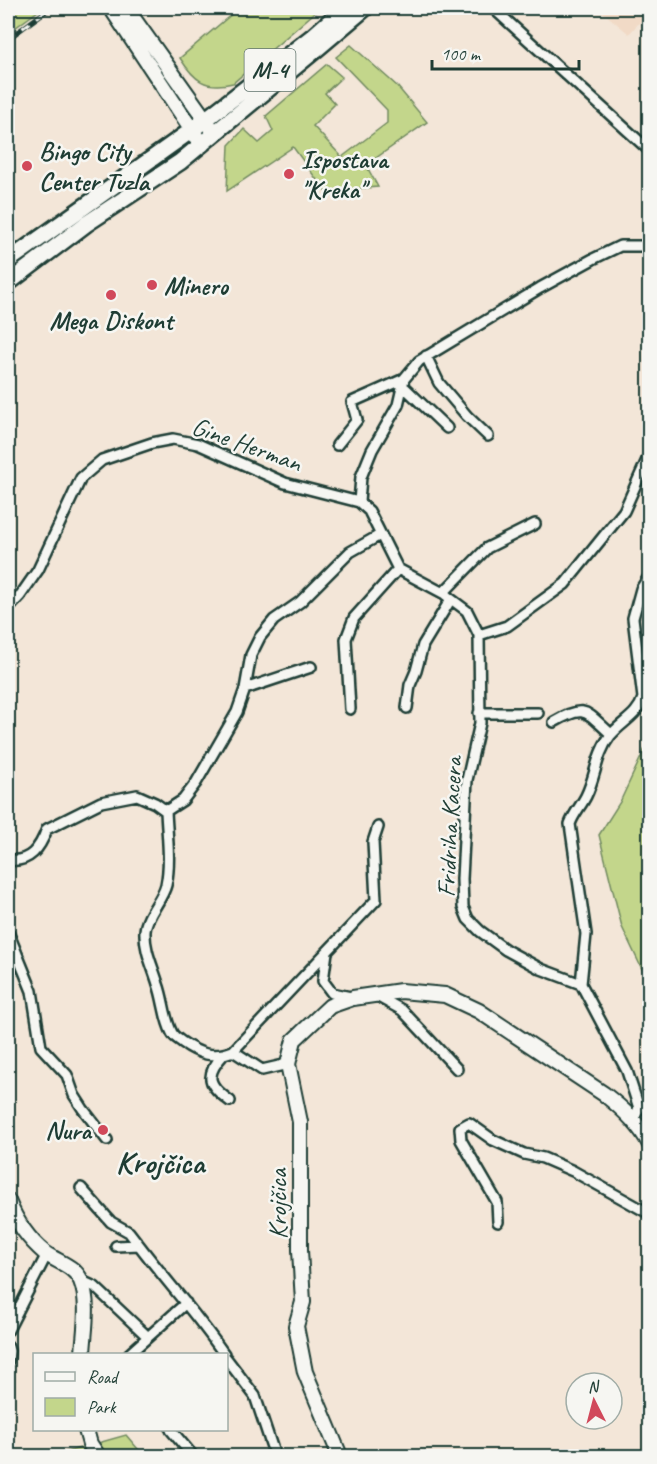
<svg xmlns="http://www.w3.org/2000/svg" width="657" height="1464" viewBox="0 0 657 1464" font-family="Caveat,sans-serif">
	<style>
		.built { fill: #f1dac6 }
		.green { fill: #c3d68b; stroke: #718a60; stroke-width: 1.5 }
		.lines { fill: none; stroke-linecap: round; stroke-linejoin: round }
		.street-casing { stroke: #1f3d34; stroke-width: 14 }
		.secondary-casing { stroke: #1f3d34; stroke-width: 18 }
		.primary-casing { stroke: #1f3d34; stroke-width: 20 }
		.street { stroke: #f6f6f2; stroke-width: 9 }
		.secondary { stroke: #f6f6f2; stroke-width: 14 }
		.primary { stroke: #f6f6f2; stroke-width: 15 }
		.rail-casing { stroke: #1f3d34; stroke-width: 5 }
		.rail { stroke: #f6f6f2; stroke-width: 3; stroke-dasharray: 9; stroke-linecap: butt }
		.poi-dot { fill: #d1495b; stroke: #f6f6f2; stroke-width: 2 }
		.labels { text-anchor: middle; stroke-width: 5; stroke-linejoin: round; paint-order: stroke }
		.shield { fill: #f6f6f2; stroke: #60746d; stroke-width: 1.5 }
		.shield-label { font-size: 24px; font-weight: bold; fill: #1f3d34 }
		.poi-label { font-size: 26px; font-weight: bold; fill: #1f3d34; stroke: #f6f6f2; text-anchor: start }
		.street-label { font-size: 26px; fill: #1f3d34; stroke: #f6f6f2 }
		.district-label { font-size: 32px; font-weight: bold; fill: #1f3d34; stroke: #f6f6f2 }
	</style>
	<rect width="100%" height="100%" fill="#f3e6d8"/>
	<filter id="ink" filterUnits="userSpaceOnUse"><feTurbulence type="fractalNoise" baseFrequency=".0167" numOctaves="2"/><feDisplacementMap in="SourceGraphic" scale="12" xChannelSelector="R" yChannelSelector="G"/><feConvolveMatrix kernelMatrix="1 2 1 2 8 2 1 2 1" color-interpolation-filters="sRGB"/></filter>
	<g filter="url(#ink)">
		<!-- built -->
		<path class="built" d="M598,8H649V12L629,34Z"/>
		<!-- green -->
		<path class="green" d="M8,8H42L8,33Z
			M239,8H320L233,83C205,90 194,80 180,58Z
			M351,45L397,86L427,122L366,165L378,187L325,191L293,147L227,191L229,145L244,129L259,143L273,131L266,116L327,64L342,77L325,93L335,104L313,126L342,157L387,123V110L336,57Z
			M649,740V984L622,927L599,835L620,802Z
			M126,1435L144,1456H52Z"/>
		<g class="lines">
			<defs>
				<path id="street" d="M493,8L650,151
					M426,356L439,383L467,416L488,436
					M403,386L447,428
					M337,445L357,420L352,402L404,379
					M359,502L361,477L372,450L398,405L404,379L419,361L540,288L593,259L620,246H650
					M443,593L487,548L535,524
					M8,609L20,596L38,570L81,478L102,460L152,443L173,439L198,444L285,483L359,502L369,511L398,569L443,593L467,611L479,635
					M245,689L311,667
					M407,708L410,685L416,671L423,645L451,599
					M350,709L346,639L354,618L398,569
					M479,713H538
					M554,722C586,703 586,712 611,734
					M166,811L183,800L196,783L237,712L245,689L251,655L260,637L274,620L300,602L350,552L380,535
					M8,860C30,863 40,848 47,829L101,802L137,795L155,803L166,811C167,835 171,862 166,885C162,901 146,915 145,931C144,950 153,967 158,984C164,1000 164,1018 172,1033C174,1037 178,1039 182,1042C199,1054 213,1059 233,1051L376,900L373,842L378,827
					M8,932L32,991L41,1047L67,1075L74,1095L83,1109L107,1140
					M327,952L323,981L332,993L351,997
					M581,984L541,969L506,950L480,931L468,919L463,907L462,879L467,780L480,723L479,635L507,626L565,584L624,511L650,453
					M581,984L586,934L570,824C574,813 581,806 586,796C596,776 596,754 610,736C621,722 638,716 643,698L633,618L641,589L650,575
					M581,984L627,1071L639,1108L633,1121
					M375,995L402,1010L457,1069
					M233,1051L262,1070L288,1064
					M223,1055C204,1076 208,1085 230,1101
					M81,1188L111,1222L129,1232L139,1245
					M498,1222L497,1202L461,1140L460,1128L469,1123L493,1140L524,1154L543,1158L573,1171L650,1214
					M116,1246L139,1245C167,1282 198,1316 224,1354
					M80,1280L95,1287L148,1337
					M8,1330L47,1254
					M8,1347L9,1351L8,1361
					M129,1354L186,1303
					M226,1358L255,1396L275,1456
					M171,1430L193,1456"/>
				<path id="secondary" d="M111,8L202,145
					M126,8L212,129
					M8,1201C16,1221 28,1239 45,1253C57,1262 75,1266 81,1281C90,1303 84,1331 83,1354
					M86,1430L90,1444L98,1456
					M340,1456L305,1372L296,1326L303,1302L300,1250V1122L288,1064L294,1040L330,1006L353,998L401,991L445,995L479,1011L604,1094C622,1108 640,1124 650,1145"/>
				<path id="primary" d="M8,261L192,130L312,37L345,8
					M8,283L86,224L180,162L319,47L365,8"/>
			</defs>
			<!-- street casing -->
			<use href="#street" class="street-casing"/>
			<!-- secondary casing -->
			<use href="#secondary" class="secondary-casing"/>
			<!-- primary casing -->
			<use href="#primary" class="primary-casing"/>
			<!-- street -->
			<use href="#street" class="street"/>
			<!-- secondary -->
			<use href="#secondary" class="secondary"/>
			<!-- primary -->
			<use href="#primary" class="primary"/>
			<defs>
				<path id="rail" d="M8,39L50,8"/>
			</defs>
			<!-- rail casing -->
			<use href="#rail" class="rail-casing"/>
			<!-- rail -->
			<use href="#rail" class="rail"/>
		</g>
	</g>
	<!-- markers -->
	<g class="poi-dot">
		<circle cx="27" cy="166" r="6"/>
		<circle cx="289" cy="174" r="6"/>
		<circle cx="152" cy="285" r="6"/>
		<circle cx="111" cy="295" r="6"/>
		<circle cx="103" cy="1130" r="6"/>
	</g>
	<g class="labels">
		<!-- shield labels -->
		<rect class="shield" x="244.5" y="49" width="51" height="42" rx="4.5"/>
		<g class="shield-label">
			<text x="270" y="78">M-4</text>
		</g>
		<!-- poi labels -->
		<g class="poi-label">
			<text x="39" y="160">Bingo City<tspan x="39" dy="30">Center Tuzla</tspan></text>
			<text x="301" y="168">Ispostava<tspan x="301" dy="30">"Kreka"</tspan></text>
			<text x="164" y="294">Minero</text>
			<text x="111" y="329" text-anchor="middle">Mega Diskont</text>
			<text x="91" y="1139" text-anchor="end">Nura</text>
		</g>
		<!-- street labels -->
		<g class="street-label">
			<text transform="translate(247 444) rotate(20)" y="9">Gine Herman</text>
			<text transform="translate(449 827) rotate(-87)" y="9">Fridriha Kacera</text>
			<text transform="translate(277 1204) rotate(-90)" y="9">Krojčica</text>
		</g>
		<!-- district labels -->
		<g class="district-label">
			<text x="160" y="1173">Krojčica</text>
		</g>
	</g>
	<!-- margin -->
	<rect width="657" height="1464" fill="none" stroke="#f6f6f2" stroke-width="30"/>
	<rect x="15" y="15" width="627" height="1434" fill="none" stroke="#1f3d34" stroke-width="2" filter="url(#ink)"/>
	<!-- legend -->
	<rect x="33" y="1353" width="195" height="78" fill="#f6f6f2" stroke="#a0aca6" stroke-width="1.5"/>
	<rect x="45" y="1372" width="30" height="9" fill="#f6f6f2" stroke="#a0aca6" stroke-width="1.5"/>
	<text x="87" y="1383" font-size="18" fill="#1f3d34">Road</text>
	<rect x="45" y="1398" width="30" height="18" fill="#c3d68b" stroke="#a0aca6" stroke-width="1.5"/>
	<text x="87" y="1413" font-size="18" fill="#1f3d34">Park</text>
	<!-- north arrow -->
	<g transform="translate(594 1401) rotate(354)"><circle r="28" fill="#f6f6f2" stroke="#a0aca6" stroke-width="1.5"/>
	<path d="M0-4.5L10 22L0 15L-10 22Z" fill="#d1495b"/>
	<text y="-9" font-size="16" font-weight="bold" text-anchor="middle" fill="#1f3d34">N</text>
	</g>
	<!-- scale -->
	<path d="M432 60v9h147v-9" fill="none" stroke="#1f3d34" stroke-width="3"/>
	<text x="441" y="60" font-size="18" fill="#1f3d34" stroke="#f6f6f2" stroke-width="4.5" paint-order="stroke">100 m</text>
</svg>
